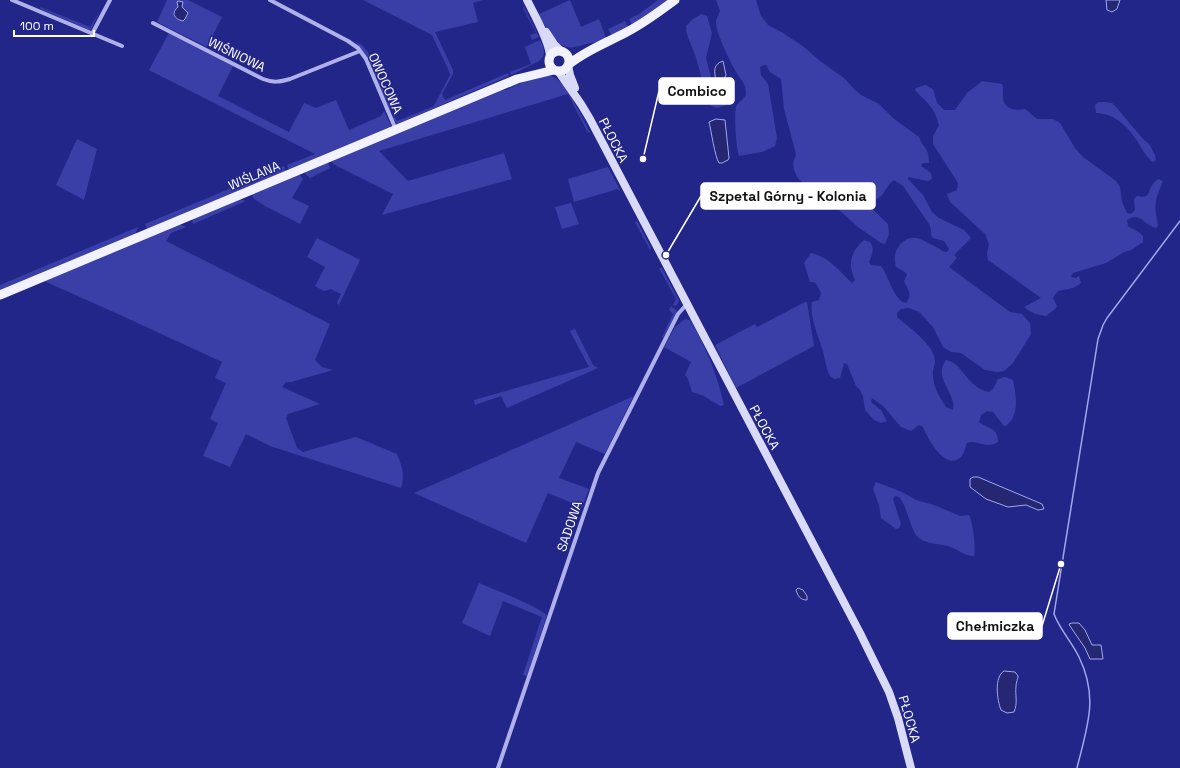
<svg xmlns="http://www.w3.org/2000/svg" width="1180" height="768" viewBox="0 0 1180 768" font-family="'Space Grotesk',sans-serif">
	<style>
		.green { fill: #3a3fa8 }
		.water { fill: #252773; stroke: #a2a7eb }
		.lines { fill: none; stroke-linecap: round; stroke-linejoin: round }
		.stream { stroke: #a2a7eb; stroke-width: 1.5 }
		.minor { stroke: #aeb1ea; stroke-width: 4 }
		.secondary { stroke: #d9daf8; stroke-width: 8 }
		.primary { stroke: #f2f2fe; stroke-width: 9 }
		.labels { text-anchor: middle; stroke-width: 3; stroke-linejoin: round; paint-order: stroke }
		.street-label { font-size: 13px; fill: #fff; stroke: #232689 }
		.leader { fill: none; stroke: #fff; stroke-width: 1.5 }
		.callout-dot { fill: #fff; stroke: #232689; stroke-width: 1.5 }
		.callout { fill: #fff; stroke: #fff; stroke-width: 1.5 }
		.callout-label { font-size: 14px; text-anchor: middle; font-weight: bold; fill: #111 }
	</style>
	<rect width="100%" height="100%" fill="#232689"/>
	<!-- green -->
	<path class="green" d="M167,0H188L222,17L207,47L157,22Z
		M363,0H483L473,3L478,22L435,32L453,70V74L442,94L445,100L508,73L509,76L397,124L393,118L394,116L397,121L432,107L435,104L450,75L449,71L432,35Z
		M570,0L581,27L599,19L606,38C601,41 597,42 591,43C578,46 565,53 556,39H555C551,34 539,18 539,14Z
		M658,0H669L654,12L632,25L629,19L639,14Z
		M716,0H756L761,16L768,25L783,33L804,47L820,61L844,78L854,89L861,95L879,104L893,118L919,137C924,150 929,147 929,163H923L921,166L931,173L932,179L928,181L908,177V179L923,195L932,212L939,218L964,230L971,238L954,255L957,258L949,267L1010,312L1022,314L1030,323L1031,334L1013,363L1004,371L997,372L985,370L961,353L951,352L943,347L933,327L919,312L909,308L901,309L897,313V317C908,327 935,345 935,361C935,364 934,367 933,370C932,386 938,394 946,407L953,410C957,393 932,378 946,360C962,362 967,388 989,392L993,389L998,379L1005,377L1013,380C1016,396 1020,415 1006,426H1004L993,412L987,411L981,415L979,422C988,429 998,427 998,442C985,450 978,439 967,443C965,447 965,453 961,457C946,472 927,438 923,427L919,425L911,431L901,427L883,406L872,398L871,402L881,410L887,421L881,423L874,420L865,410L863,396L860,390L856,386L847,364L844,363L840,378L834,379L829,375C826,367 825,359 823,351C819,338 809,316 812,302L819,300L821,293L817,285L814,282H810L804,263L811,253C828,256 840,272 852,283L855,280C847,264 851,251 864,240L870,242C875,249 872,255 869,262L871,265L881,266C889,276 893,300 906,303C913,294 908,290 904,281L907,275L905,272L896,267C894,259 894,253 899,246C912,231 921,240 936,247C940,248 942,252 947,252L949,249L944,241L933,238L931,235V229L929,224L903,186L894,180C888,184 886,190 882,195C877,200 872,201 869,206L888,224L889,234L885,244L881,243L858,227L819,192L806,186L797,177L794,170L793,163L796,154L784,109L781,79L770,72L766,65H764L760,67L761,75L768,84L777,138L775,146L762,152L739,156C736,147 734,116 736,107C738,102 743,100 746,95C746,82 742,82 736,72C731,63 716,33 716,23C716,18 719,15 720,11Z
		M40,7L90,27L100,11L91,29L89,30L41,9Z
		M524,7L539,37L532,40L530,35L536,33L523,8Z
		M702,14L707,16L712,33L706,58L709,70L712,81L714,84L725,88L729,100L727,105L717,108L711,106C702,90 701,70 694,52C691,43 686,36 686,26L693,19Z
		M625,21L629,28L612,36L608,29Z
		M169,33L233,66L218,96L289,132L304,103L316,108L336,100L349,130L381,116L384,111L392,128L289,170L287,165L315,154L149,70Z
		M540,40C544,48 547,55 539,61L511,75L510,72L531,64L525,47Z
		M356,42L362,45L368,52L391,108L389,109L368,59Z
		M548,75C552,76 556,78 559,81C570,91 582,118 590,132L588,133L568,94L379,151L408,181L504,153L512,179L382,215L393,194L333,164L332,161L500,90H506L528,80Z
		M982,81L1002,84C1004,89 1002,92 1003,97C1003,109 1015,111 1025,109L1037,119H1053L1060,123L1075,148L1083,157L1116,181L1120,187L1122,202L1127,213L1131,214L1135,210L1134,199L1137,196C1151,199 1147,192 1153,184C1154,182 1156,181 1158,179L1163,181C1154,203 1154,203 1158,226L1156,228C1143,225 1141,211 1127,220L1128,226L1140,233L1143,236V242L1131,250L1124,252L1106,263L1073,273L1071,277L1076,278L1079,276L1081,283C1078,285 1074,288 1069,289C1060,291 1059,288 1053,298L1057,306L1055,309L1046,316C1038,315 1031,313 1024,307L1041,298L988,260L987,253L989,244L985,234L950,202L947,194L957,190L958,183L933,144V136L939,125C934,106 928,104 915,90L916,88L925,85L933,89L937,103L944,110H955L967,93Z
		M1099,102H1105L1112,103L1117,108L1143,139L1149,144L1155,155L1156,160L1153,162C1146,157 1142,149 1138,142C1127,126 1116,114 1096,113L1095,105Z
		M77,139L97,149L84,200L56,185Z
		M328,163L330,168L310,178L305,174L306,172Z
		M284,166L286,171L147,229L145,224Z
		M608,167L620,190L619,191L618,189L574,202L568,179Z
		M299,174L303,179L292,198L309,206L300,224L265,206L253,198L252,193Z
		M240,199L246,201L193,224L192,218Z
		M571,203L579,224L562,229L555,207Z
		M637,221L651,248L650,250L635,222Z
		M179,224L186,227L171,233L166,241L330,324L315,360L322,367L333,370L291,382H286L282,387L320,404L288,414L286,418L297,448L303,452L356,437L397,454C402,466 405,475 401,488L270,446L246,434L230,467L203,456L218,423L210,419L226,383L215,378L222,362L118,314L44,281Z
		M138,227L135,234L0,291V285Z
		M317,238L360,260L339,305L337,303L341,294L331,289L324,291L315,286L325,267L307,257Z
		M659,268H662L679,301L676,306L673,305L676,299Z
		M805,302H807L814,346L736,388L715,345L755,324L757,327Z
		M671,306L677,311L663,338L662,337L673,314L669,310Z
		M685,319L690,320C705,344 718,377 724,405L720,406L704,396L692,392L688,379L685,375L691,362L664,347L675,327Z
		M575,329L593,365L598,368L507,408L501,396L475,405L474,400L589,367L570,331Z
		M632,397H633L605,454L576,442L559,478L589,489L582,507L548,493L526,543L414,493Z
		M876,482L902,492L916,500L934,505L953,513L960,516L969,515C973,523 976,547 974,556C965,556 959,550 951,547C941,543 927,545 919,538C910,531 908,507 899,497L895,496L893,499L901,524L899,528L896,529L881,518L879,505L873,489Z
		M479,583C502,593 527,601 547,615L527,676L523,675L542,617L503,601L490,636L462,623Z"/>
	<!-- water -->
	<path class="water" d="M1106,0H1120L1117,9L1112,12L1107,10Z
		M178,1L183,2L182,7L188,13L185,19L183,21C174,19 171,13 178,7L177,2Z
		M723,61L726,75L723,81L719,82L716,80C714,72 713,64 723,61Z
		M716,119L725,120L729,158L728,160L722,163H719C715,157 711,130 709,122Z
		M973,477H978L1042,504L1044,509L1038,510L1026,505L1008,507L986,499L970,487V479Z
		M798,588L803,590L807,596V600C800,600 798,596 796,590Z
		M1072,623H1079L1085,630L1092,645H1101L1103,659H1090L1085,648L1070,626L1069,624Z
		M1004,671L1015,672L1018,676C1018,679 1016,682 1016,686C1015,695 1018,703 1014,712L1007,713L1001,710C997,700 994,677 1004,671Z"/>
	<g class="lines">
		<!-- stream -->
		<path class="stream" d="M1077,768C1087,727 1099,698 1079,657C1072,642 1060,630 1054,614L1098,339L1103,325L1107,318L1180,221"/>
		<!-- minor -->
		<path class="minor" d="M12,0L122,46
			M270,0L348,41L358,48L366,59L396,130
			M153,23L263,79C273,83 280,82 290,79L360,51
			M92,34L110,0
			M498,768L598,473L678,314L687,304"/>
		<!-- secondary -->
		<path class="secondary" d="M527,0C534,14 550,42 550,57
			M546,32L554,44L562,52
			M568,65L570,75L575,88
			M558,71L581,104L590,119L860,633L889,692L898,718L911,768"/>
		<!-- primary -->
		<path class="primary" d="M549 61a10 10 0 1 1 20 0a10 10 0 1 1-20 0Z
			M568,65C585,51 606,43 625,33C643,24 659,12 675,0
			M0,295L517,79L554,70"/>
	</g>
	<g class="labels">
		<!-- street labels -->
		<g class="street-label">
			<text transform="translate(237 54) rotate(26)" y="5">WIŚNIOWA</text>
			<text transform="translate(386 83) rotate(66)" y="5">OWOCOWA</text>
			<text transform="translate(614 140) rotate(63)" y="5">PŁOCKA</text>
			<text transform="translate(254 175) rotate(-23)" y="5">WIŚLANA</text>
			<text transform="translate(765 427) rotate(62)" y="5">PŁOCKA</text>
			<text transform="translate(569 526) rotate(-71)" y="5">SADOWA</text>
			<text transform="translate(910 719) rotate(74)" y="5">PŁOCKA</text>
		</g>
	</g>
	<!-- callouts -->
	<path class="leader" d="M643 159L659 91M666 255L701 196M1061 564L1042 626"/>
	<g class="callout-dot">
		<circle cx="643" cy="159" r="4"/>
		<circle cx="666" cy="255" r="4"/>
		<circle cx="1061" cy="564" r="4"/>
	</g>
	<g class="callout">
		<rect x="659" y="78" width="75" height="26" rx="4"/>
		<rect x="701" y="183" width="174" height="26" rx="4"/>
		<rect x="948" y="613" width="94" height="26" rx="4"/>
	</g>
	<g class="callout-label">
		<text x="697" y="96">Combico</text>
		<text x="788" y="201">Szpetal Górny - Kolonia</text>
		<text x="995" y="631">Chełmiczka</text>
	</g>
	<!-- scale -->
	<path d="M14 30v6h80v-6" fill="none" stroke="#ffffff" stroke-width="2"/>
	<text x="20" y="30" font-size="12" fill="#ffffff" stroke="#232689" stroke-width="3" paint-order="stroke">100 m</text>
</svg>
